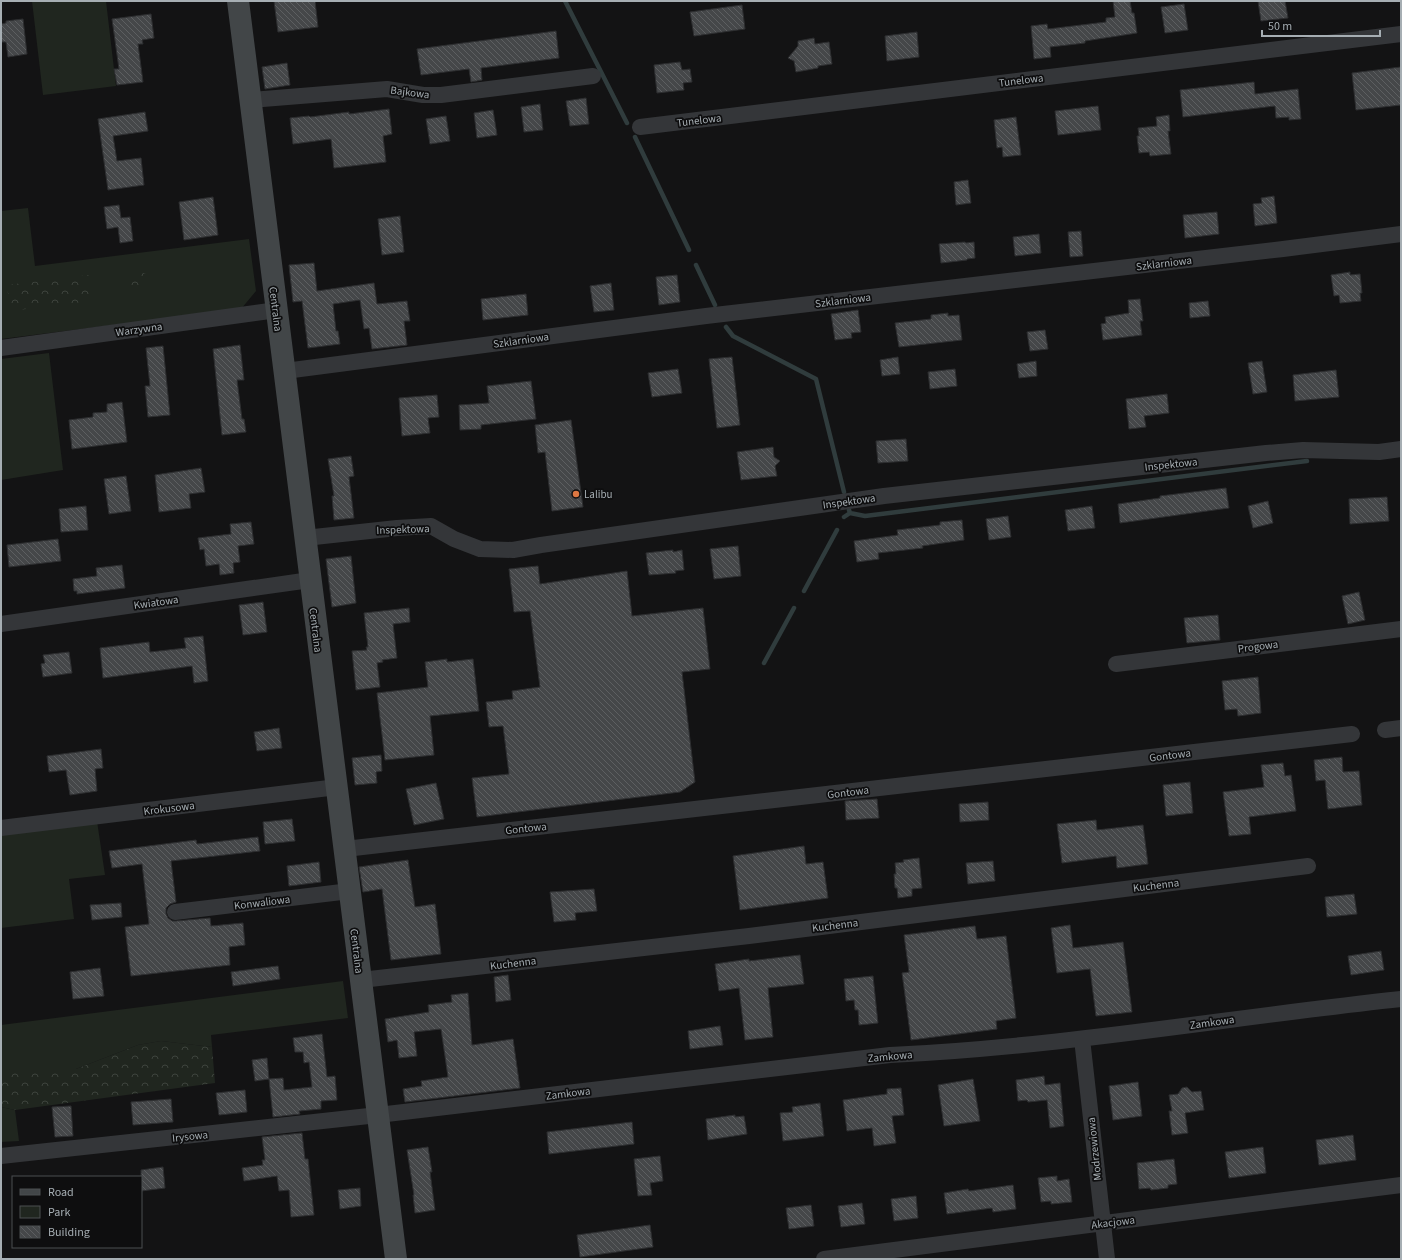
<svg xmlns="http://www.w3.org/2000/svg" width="1402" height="1260" viewBox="0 0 1402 1260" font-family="'Source Sans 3',sans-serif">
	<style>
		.green { fill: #20261f }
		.forest { fill: url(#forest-crowns) }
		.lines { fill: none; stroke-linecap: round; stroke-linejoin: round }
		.stream { stroke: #303c3d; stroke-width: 4.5 }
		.building { fill: url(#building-back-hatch); stroke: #2d2e30 }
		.street { stroke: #343639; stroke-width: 16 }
		.secondary { stroke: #424648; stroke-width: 22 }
		.poi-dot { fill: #dd7742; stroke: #0e0e0f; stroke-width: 1.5 }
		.labels { text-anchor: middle; stroke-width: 3.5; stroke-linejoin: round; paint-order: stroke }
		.street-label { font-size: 11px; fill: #a6aeb3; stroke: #0e0e0f }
		.poi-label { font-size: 11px; fill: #a6aeb3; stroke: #0e0e0f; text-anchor: start }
	</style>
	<defs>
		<pattern id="forest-crowns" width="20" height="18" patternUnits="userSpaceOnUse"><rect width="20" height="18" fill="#20261f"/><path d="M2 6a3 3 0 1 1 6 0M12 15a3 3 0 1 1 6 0" fill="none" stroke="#3d433d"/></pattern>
		<pattern id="building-back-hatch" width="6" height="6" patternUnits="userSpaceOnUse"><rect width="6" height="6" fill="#454749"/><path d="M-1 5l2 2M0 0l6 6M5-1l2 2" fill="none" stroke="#5d5f61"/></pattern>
	</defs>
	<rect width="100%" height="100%" fill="#131314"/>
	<!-- green -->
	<path class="green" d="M32,1H106L116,86L43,95Z
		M28,208L35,266L249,239L256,291L241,309L1,339V211Z
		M49,353L63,470L1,480V359Z
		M97,821L105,875L69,879L74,919L1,928V832Z
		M343,981L348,1018L211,1035L212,1047L161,1041L138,1045L76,1069H10L1,1094V1025Z
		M1,1107L15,1110L19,1141L1,1142Z"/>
	<!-- forest -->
	<path class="forest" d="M137,271L146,274L147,287L141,292L130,289L128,278Z
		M89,275L92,301L10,311L7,285Z
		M161,1041L212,1047L215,1083L15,1110L1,1107L2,1076L10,1069H76L138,1045Z"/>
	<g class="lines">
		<!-- stream -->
		<path class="stream" d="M565,1L627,123
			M635,137L689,250
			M696,265L715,305
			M726,327L733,336L816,379L844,492
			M850,513L865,516L1307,461
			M844,517L850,513L849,510
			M804,591L837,530
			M764,663L794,608"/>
	</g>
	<!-- building -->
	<path class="building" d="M274,1H315L318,27L278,32Z
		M1113,1H1130L1132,13H1134L1137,33L1085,41V43L1050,47L1051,57L1034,59L1031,26L1047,24L1048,29L1106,22V18L1115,17Z
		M1258,1H1285L1288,18L1261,21Z
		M1184,4L1188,30L1165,33L1161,7Z
		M742,5L745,29L694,36L690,12Z
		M151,14L154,38L142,40L143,44H138L143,82L117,85L114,69H119L112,19Z
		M23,19L27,54L8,57L6,42H1V24L6,23V21Z
		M556,31L559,58L481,68L482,80L471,82L469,69L421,75L417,49Z
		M917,32L919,57L887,61L885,36Z
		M814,38L815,44L829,42L832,64L818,66V68L796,72L794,61L788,58L798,46V41Z
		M680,62L682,70L690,69L692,82L683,83L684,90L657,93L654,65Z
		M287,63L290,85L265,89L262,67Z
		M1401,67V105L1356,110L1352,73Z
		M1254,82L1255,94L1298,89L1301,119L1289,120V117L1276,118L1275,106L1183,117L1180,90Z
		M586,98L589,124L570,126L566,101Z
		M540,104L543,130L524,132L521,107Z
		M1098,106L1101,130L1058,135L1055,111Z
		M389,109L392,134L383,136L386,162L334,168L331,139L293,144L290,118L309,116L310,117L349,112V114Z
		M493,110L497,135L477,138L474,113Z
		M145,112L148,131L113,136L117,161L141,158L144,185L108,190L98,119Z
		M1169,115L1170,131H1168L1171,154L1150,156L1149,152L1139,153L1137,136H1139L1138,128L1157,126L1156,117Z
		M446,116L450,141L430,144L426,119Z
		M1016,117L1021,155L1003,157L1002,147L997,148L994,120Z
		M968,180L971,203L956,205L954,182Z
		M1274,196L1277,223L1255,226L1253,204L1262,203L1261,198Z
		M213,197L218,235L184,240L179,202Z
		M119,205L121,218L130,217L133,241L120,243L118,227L107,229L104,207Z
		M1217,212L1219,234L1185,238L1183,215Z
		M400,216L404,252L382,255L378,219Z
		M1081,231L1083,256L1070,257L1068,232Z
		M1039,234L1041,253L1015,256L1013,237Z
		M965,242L966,243L974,242L975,258L967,259V260L941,263L939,244Z
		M314,263L317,291L374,283L377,304L407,301L410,321H404L407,345L372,349L369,328L364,329L360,300L333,304L336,331H338L340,344L308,348L302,301L293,302L289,265Z
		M1350,272V275L1360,274L1362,293H1360L1361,301L1340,303L1339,295L1334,296L1331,275Z
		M677,275L680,302L659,305L656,277Z
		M611,283L614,310L594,312L590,286Z
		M526,294L528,315L483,320L481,299Z
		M1140,299L1143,321H1140L1142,335L1103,340L1101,324L1106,323L1105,317L1129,313L1128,300Z
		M1208,301L1210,316L1190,318L1189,303Z
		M858,310L861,332L851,333L852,338L835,340L831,314Z
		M948,313V316L959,315L962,340L899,347L895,323L931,319V315Z
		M1045,330L1048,349L1030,351L1027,332Z
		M240,345L244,380H237L242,419H244L246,432L222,435L213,349Z
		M163,346L170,415L148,417L145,386H150L146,348Z
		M732,357L740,425L717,428L709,359Z
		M898,357L900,374L882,376L880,360Z
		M1036,361L1037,376L1019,378L1017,364Z
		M1262,361L1267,392L1253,394L1248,363Z
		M678,369L682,393L652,397L648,373Z
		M955,369L957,386L930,389L928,372Z
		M1336,370L1339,397L1295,401L1293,375Z
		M531,381L536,419L481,425V429L460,430L459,405L489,403L487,386Z
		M1167,394L1169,413L1144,416L1146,427L1129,429L1126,399Z
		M437,395L439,417L428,418L430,433L402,436L399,398Z
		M122,402L127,442L72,449L69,420L93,417V413L107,412V404Z
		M571,420L583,507L552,511L545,452L538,453L535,425Z
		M906,439L908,461L878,463L876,441Z
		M773,447L774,457L780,461L775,466L777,476L741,480L737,452Z
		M351,456L354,476L349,477L354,518L334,520L332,496H334L328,459Z
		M201,468L205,492L189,494L191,508L159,512L155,475Z
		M126,476L131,511L109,514L104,479Z
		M1226,488L1229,508L1120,523L1118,504L1160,498V496Z
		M1387,497L1389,521L1350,524L1349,499Z
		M1268,501L1273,523L1253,528L1248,506Z
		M86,506L88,530L61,532L59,509Z
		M1092,506L1095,528L1068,531L1065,510Z
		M1008,516L1011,537L989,540L986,519Z
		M962,520L964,540L922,546L923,548L878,553L879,559L857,562L854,541L898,535L897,530L940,525V522Z
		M251,522L254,544L238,546L240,562L233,563L234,573L220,575L219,564L206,566L204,549L200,550L198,538L231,534L230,524Z
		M58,539L61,561L9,567L7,545Z
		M738,546L741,576L714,579L710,549Z
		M673,550V552L682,550L684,570L675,571L676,573L649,575L646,553Z
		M351,556L356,603L332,607L326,559Z
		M122,565L125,588L77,594V591H74L73,579L97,576L96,568Z
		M538,566L540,584L627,571L632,616L703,608L710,669L682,672L695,782L680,792L477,817L472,778L509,774L503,726L489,727L486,702L513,699L512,691L540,687L530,611L514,612L509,569Z
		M1359,592L1365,620L1348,624L1342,596Z
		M263,602L267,632L243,635L239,605Z
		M409,608L410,622L393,624L397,658L382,660L383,662L377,663L380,687L356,690L352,651L367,650L366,647H368L364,613Z
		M1218,615L1220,640L1187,643L1184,618Z
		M203,636L208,681L194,683L192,666L103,678L100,648L149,642L150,652L186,648L184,638Z
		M69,652L72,673L43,677L41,664L45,663L43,655Z
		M447,659V662L473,659L479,711L430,716L434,755L385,760L377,693L428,687L425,662Z
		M1258,677L1261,713L1238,716L1237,709L1225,710L1222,681Z
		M279,728L282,748L257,751L254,732Z
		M101,749L103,768L95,769L97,791L70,795L66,770L49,772L47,756Z
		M381,755L382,771L376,772L377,783L355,785L352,758Z
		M1342,757L1343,772L1359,771L1362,805L1328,809L1325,780L1316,781L1314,760Z
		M1283,763L1285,776L1291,775L1296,811L1249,817L1251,834L1229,836L1223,792L1264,787L1261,765Z
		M1190,782L1193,813L1166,816L1163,785Z
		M436,783L444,819L414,825L406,789Z
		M877,799L879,818L846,820L845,801Z
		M988,802L989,820L960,822L959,804Z
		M292,819L295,841L265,844L263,822Z
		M1096,820L1097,830L1143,825L1148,864L1117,868L1116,856L1062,863L1057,824Z
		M258,837L260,851L171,861L176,902L170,904L166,908V914L168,918L172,921H176L210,918L211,926L243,923L245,945L229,947L230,965L131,976L125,927L149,924L142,864L112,868L109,851L196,840L197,844Z
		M804,846L806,864L823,862L828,898L740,910L733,856Z
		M919,858L922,888L912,889V896L898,898L897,888H895L894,874H896L895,863L904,862L903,860Z
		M408,860L415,907L435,904L441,954L391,960L382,889L363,892L359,867Z
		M993,861L995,881L968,884L966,863Z
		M319,862L321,882L289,886L287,866Z
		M594,889L597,911L575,913L576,920L554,922L550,892Z
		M1354,894L1357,914L1327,917L1325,897Z
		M121,903L122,917L92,920L90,905Z
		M1070,925L1073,948L1123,942L1132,1012L1096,1016L1090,969L1057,973L1051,928Z
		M975,926L977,939L1006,936L1016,1018L996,1021L997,1029L911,1040L902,973L909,972L904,935Z
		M1381,951L1384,970L1351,975L1348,956Z
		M800,955L804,984L768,988L773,1037L745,1040L739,988L719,991L715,964L749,959V961Z
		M278,966L280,979L233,986L231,972Z
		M100,968L104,996L73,999L70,972Z
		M508,975L511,1000L496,1002L494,977Z
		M873,976L878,1023L859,1025L858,1010H855L854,1000L846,1001L844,979Z
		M468,993L472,1045L513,1039L520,1088L405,1102L403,1089L422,1086L421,1081L448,1077L441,1029L414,1032L417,1056L399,1058L397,1040L388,1042L385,1019L429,1012L428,1005L452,1002L451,995Z
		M720,1026L723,1045L690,1049L688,1031Z
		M322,1034L327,1077L335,1076L337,1100L321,1101V1109L299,1111L300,1114L273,1117L269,1079L283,1078L284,1090L312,1087L309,1062L304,1063L303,1052H295L293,1038Z
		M267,1058L269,1079L255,1081L252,1060Z
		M1044,1076L1045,1085L1060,1083L1064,1126L1050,1128L1047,1100L1028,1102L1027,1100L1018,1101L1016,1080Z
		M973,1079L980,1121L944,1126L938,1085Z
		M1138,1082L1142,1116L1113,1120L1109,1086Z
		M1187,1087L1192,1092L1201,1091L1204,1110L1185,1113L1188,1133L1172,1135L1169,1111H1172L1169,1095L1178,1094L1182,1088Z
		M901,1088L904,1115L892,1116L896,1143L874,1146L872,1128L847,1131L843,1100L887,1094V1089Z
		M245,1090L247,1112L219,1115L216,1093Z
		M171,1099L173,1122L133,1125L131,1102Z
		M820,1103L824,1136L783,1141L780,1113L793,1112L792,1107Z
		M71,1106L73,1136L55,1137L52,1107Z
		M735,1115V1117L744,1116L747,1134L708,1140L706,1119Z
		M632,1122L634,1144L549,1154L547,1132Z
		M302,1133L305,1159H308L314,1215L291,1217L289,1190L279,1191L277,1176L244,1181L242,1168L263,1165L262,1160H265L262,1137Z
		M1353,1135L1356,1160L1319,1165L1316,1140Z
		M428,1147L432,1172H430L435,1210L415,1213L413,1195H414L407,1150Z
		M1263,1147L1266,1173L1229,1178L1225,1152Z
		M660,1156L663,1181L650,1183L652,1195L638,1196L634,1159Z
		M1174,1159L1177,1184L1168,1185V1188L1151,1190L1150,1188L1139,1189L1137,1163Z
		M163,1167L165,1188L141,1191V1170Z
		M1057,1176V1181L1069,1179L1072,1202L1051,1204V1201L1041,1202L1038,1178Z
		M1013,1185L1016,1209L993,1212L992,1208L947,1214L944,1193L968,1189L969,1191Z
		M360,1188L361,1206L340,1209L338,1190Z
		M916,1196L918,1218L894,1221L891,1199Z
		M862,1203L865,1224L841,1227L838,1206Z
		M811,1205L814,1226L789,1229L786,1208Z
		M650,1225L653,1247L580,1257L577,1235Z"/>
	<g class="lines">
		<!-- street -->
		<path class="street" d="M250,100L387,89L423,95H441L593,76
			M640,127L1401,34
			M1,348L277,310
			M285,371L706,316L1283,249L1401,234
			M305,538L397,528L431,526L454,539L480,549L513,550L541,545L884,496L1266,453L1303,450L1379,452L1401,449
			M1,624L310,580
			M1116,664L1401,629
			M1385,730L1401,728
			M1,828L337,787
			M345,849L1352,734
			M175,912L350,891
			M361,980L749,936L1308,866
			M1082,1039L1107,1259
			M1,1156L378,1115L890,1055C1062,1047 1231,1017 1401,999
			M824,1259L1401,1185"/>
		<!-- secondary -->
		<path class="secondary" d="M238,1L396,1259"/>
	</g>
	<!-- markers -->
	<circle class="poi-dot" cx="576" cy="494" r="4"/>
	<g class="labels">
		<!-- street labels -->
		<g class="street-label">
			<text transform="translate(1021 80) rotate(-7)" y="4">Tunelowa</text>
			<text transform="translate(410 92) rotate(7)" y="4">Bajkowa</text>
			<text transform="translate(699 120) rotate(-7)" y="4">Tunelowa</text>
			<text transform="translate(1164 263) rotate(-7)" y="4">Szklarniowa</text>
			<text transform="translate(843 300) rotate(-7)" y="4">Szklarniowa</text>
			<text transform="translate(276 309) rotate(83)" y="4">Centralna</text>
			<text transform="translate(139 329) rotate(-8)" y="4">Warzywna</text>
			<text transform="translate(521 340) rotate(-8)" y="4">Szklarniowa</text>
			<text transform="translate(1171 464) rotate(-6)" y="4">Inspektowa</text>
			<text transform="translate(849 501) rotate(-8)" y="4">Inspektowa</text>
			<text transform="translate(403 529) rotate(-2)" y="4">Inspektowa</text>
			<text transform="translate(156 602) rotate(-8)" y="4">Kwiatowa</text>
			<text transform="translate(316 630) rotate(83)" y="4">Centralna</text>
			<text transform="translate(1258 646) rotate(-7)" y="4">Progowa</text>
			<text transform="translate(1170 755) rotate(-7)" y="4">Gontowa</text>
			<text transform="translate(848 792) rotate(-7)" y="4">Gontowa</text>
			<text transform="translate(169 808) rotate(-7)" y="4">Krokusowa</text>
			<text transform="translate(526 828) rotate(-6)" y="4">Gontowa</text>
			<text transform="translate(1156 885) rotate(-7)" y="4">Kuchenna</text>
			<text transform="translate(262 902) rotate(-7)" y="4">Konwaliowa</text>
			<text transform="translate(835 925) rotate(-7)" y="4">Kuchenna</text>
			<text transform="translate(357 951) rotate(83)" y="4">Centralna</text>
			<text transform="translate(513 963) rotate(-7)" y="4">Kuchenna</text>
			<text transform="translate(1212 1022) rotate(-8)" y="4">Zamkowa</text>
			<text transform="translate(890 1056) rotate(-5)" y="4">Zamkowa</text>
			<text transform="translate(568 1093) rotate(-7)" y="4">Zamkowa</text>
			<text transform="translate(190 1136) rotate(-6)" y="4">Irysowa</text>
			<text transform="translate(1094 1149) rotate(-96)" y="4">Modrzewiowa</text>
			<text transform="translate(1113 1222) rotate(-7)" y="4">Akacjowa</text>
		</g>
		<!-- poi labels -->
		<g class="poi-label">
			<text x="584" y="498">Lalibu</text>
		</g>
	</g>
	<!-- border -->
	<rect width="1402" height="1260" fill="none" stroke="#a6aeb3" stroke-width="4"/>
	<!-- legend -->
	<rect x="12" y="1176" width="130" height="72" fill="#0e0e0f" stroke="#4b4e51"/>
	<rect x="20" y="1189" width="20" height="6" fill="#424648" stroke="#4b4e51"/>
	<text x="48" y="1196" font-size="12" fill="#a6aeb3">Road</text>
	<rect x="20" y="1206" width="20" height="12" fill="#20261f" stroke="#4b4e51"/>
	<text x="48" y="1216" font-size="12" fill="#a6aeb3">Park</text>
	<rect x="20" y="1226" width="20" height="12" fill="url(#building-back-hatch)" stroke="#4b4e51"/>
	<text x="48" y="1236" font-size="12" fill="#a6aeb3">Building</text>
	<!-- scale -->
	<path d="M1262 30v6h118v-6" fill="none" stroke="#a6aeb3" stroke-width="2"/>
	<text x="1268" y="30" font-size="12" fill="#a6aeb3" stroke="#0e0e0f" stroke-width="3" paint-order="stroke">50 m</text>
</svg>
